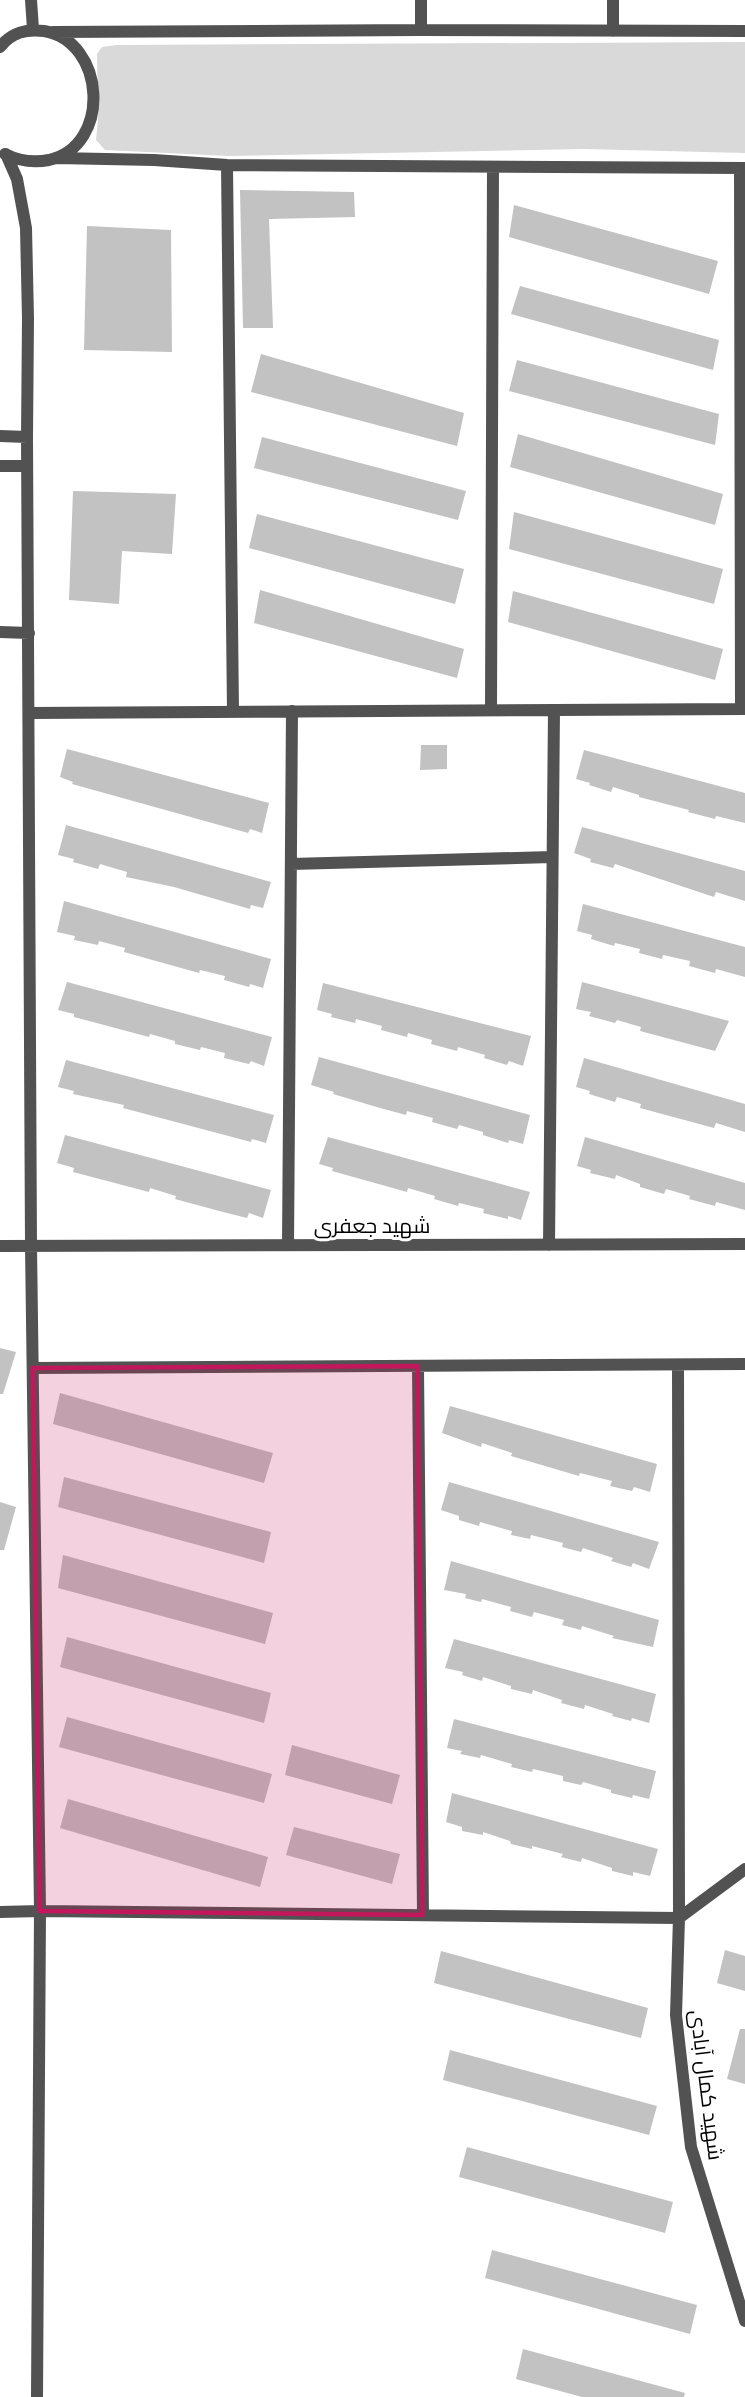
<svg xmlns="http://www.w3.org/2000/svg" width="745" height="2397" viewBox="0 0 745 2397" font-family="'PT Sans Narrow',Cairo,sans-serif">
<style>
.green{fill:#d9d9d9}
.building{fill:#c2c2c2}
.lines{fill:none;stroke-linecap:round;stroke-linejoin:round}
.minor{stroke:#525252;stroke-width:12}
.marked{fill:#c2185b;fill-opacity:0.2;stroke:#c2185b;stroke-width:4.5;stroke-linejoin:round}
.labels{text-anchor:middle;dominant-baseline:central;stroke-width:6;stroke-linejoin:round;paint-order:stroke}
.street-label{font-size:21px;fill:#000;stroke:#fff}
</style>
<rect width="100%" height="100%" fill="#fff"/>
<path class="green" d="M745,42V153L584,149L228,156L105,150L96,140L98,119L97,54L102,47L117,45Z"/>
<path class="building" d="M240,190L354,192L355,217L269,219L273,328H243Z
M514,205L718,261L709,294L509,237Z
M87,226L171,230L172,352L84,350Z
M520,286L719,340L713,370L511,314Z
M261,354L464,413L457,446L251,392Z
M517,360L719,414L715,445L509,391Z
M518,434L723,494L715,525L510,467Z
M262,437L466,491L458,520L254,468Z
M73,491L176,494L172,554L122,551L119,604L69,600Z
M514,512L723,569L714,604L509,549Z
M257,514L464,569L455,604L249,548Z
M260,590L464,649L457,678L254,623Z
M513,591L723,649L715,680L508,622Z
M421,745H447V769L420,770Z
M67,749L269,803L262,833L250,829L248,833L72,784L73,782L60,777Z
M584,750L745,793V823L716,816L715,819L688,812L689,810L639,797V795L613,787L611,792L589,785L590,783L576,779Z
M66,825L271,882L263,908L251,905L250,909L174,887L126,877L127,872L100,864L98,869L73,862L74,859L58,855Z
M582,827L745,871V901L716,892L714,897L615,864L613,868L590,862L591,859L574,853Z
M64,901L271,959L263,988L250,984L249,987L224,980L225,976L200,970L199,973L124,952L125,948L99,941L98,945L74,940L75,936L57,932Z
M583,904L745,947V977L716,969L715,973L689,966L690,961L663,955L662,959L639,953L640,949L615,943L614,946L591,939L592,935L577,931Z
M67,982L272,1037L264,1066L251,1061L249,1064L224,1058L225,1053L201,1047L200,1050L175,1044V1041L150,1034L149,1037L74,1017V1014L58,1010Z
M582,982L729,1021L715,1051L640,1031L641,1027L617,1020L615,1023L589,1016L591,1012L576,1009Z
M323,983L531,1036L523,1066L509,1061L507,1065L484,1058L485,1055L458,1047L457,1051L431,1044L432,1040L408,1033L407,1037L381,1030L382,1026L356,1019L355,1023L331,1017L332,1014L317,1010Z
M319,1057L530,1115L523,1144L509,1140L508,1143L483,1135V1132L459,1125L457,1129L432,1122L433,1118L407,1111L406,1115L380,1108L333,1094L334,1092L311,1085Z
M584,1058L745,1104V1132L716,1123L714,1128L640,1108L641,1104L617,1097L615,1102L589,1094L590,1091L576,1087Z
M66,1060L274,1115L266,1143L252,1139L251,1142L123,1108L124,1105L73,1094L74,1091L58,1087Z
M65,1135L271,1190L263,1218L249,1213L247,1218L223,1212L175,1199L176,1196L150,1188L149,1192L73,1172L74,1168L57,1163Z
M328,1137L530,1192L521,1220L508,1216V1219L483,1213L484,1209L459,1203L458,1206L434,1199L435,1196L408,1188L407,1192L332,1171L333,1168L319,1164Z
M585,1137L745,1183V1210L716,1202L715,1206L689,1199L690,1196L666,1189L664,1194L640,1187V1184L616,1175L615,1179L590,1173L591,1170L577,1166Z
M0,1348L16,1352L3,1394H0Z
M60,1393L273,1453L264,1483L53,1424Z
M450,1406L657,1464L650,1492L634,1487L632,1491L610,1486L612,1481L580,1473L579,1476L511,1456L512,1453L482,1443L481,1447L442,1433Z
M64,1477L271,1532L264,1563L58,1507Z
M449,1482L659,1542L649,1569L633,1563L631,1567L611,1561L613,1558L583,1548L581,1552L562,1547L563,1543L531,1535L530,1539L511,1535L512,1531L480,1522L479,1526L459,1520V1516L441,1510Z
M0,1502L16,1507L4,1550H0Z
M63,1555L273,1613L265,1644L58,1588Z
M451,1561L659,1620L653,1647L612,1638L614,1636L582,1626L581,1630L562,1625L564,1620L534,1612L532,1617L510,1611L511,1607L482,1599L481,1602L465,1598L466,1594L444,1590Z
M67,1637L271,1693L264,1723L60,1667Z
M454,1639L656,1694L649,1723L632,1718L631,1721L612,1716L613,1714L585,1705L584,1709L561,1703L562,1700L533,1690L532,1694L511,1689V1686L483,1677L482,1681L462,1675L463,1672L445,1668Z
M67,1717L272,1774L264,1803L59,1747Z
M454,1719L656,1771L649,1799L633,1795L632,1798L611,1793V1790L583,1782L581,1785L563,1781V1776L533,1769L532,1772L511,1767L512,1764L481,1755L480,1758L460,1754L462,1751L447,1748Z
M292,1745L400,1775L392,1804L285,1775Z
M452,1793L658,1849L650,1876L633,1872V1876L612,1871V1868L582,1858L581,1862L561,1857L563,1854L532,1846V1849L511,1844L510,1841L483,1832V1835L462,1831V1827L446,1822Z
M68,1799L268,1857L260,1887L60,1828Z
M294,1827L400,1854L392,1884L286,1855Z
M725,1950L745,1956V1991L717,1983Z
M441,1951L648,2008L641,2038L434,1983Z
M740,2029H745V2084L727,2079Z
M450,2050L657,2106L649,2135L443,2080Z
M467,2147L673,2202L665,2233L459,2177Z
M492,2250L697,2305L690,2334L485,2278Z
M523,2349L685,2393L684,2397H582L516,2379Z"/>
<g class="lines">
<path class="minor" d="M31,0L33,29
M421,0V30
M613,0V31
M53,32L421,30L745,31
M0,47C12,32 26,29 44,31C106,41 112,146 49,160C33,163 19,161 5,154
M6,154L17,179L26,228L28,318L27,437L31,1246L40,1911L679,1918L678,1365
M57,158L154,160L227,165L745,168
M227,165L233,712
M740,168L741,709
M0,436L27,437
M0,466H27
M0,632L29,633
M491,710L493,168
M29,713L745,709
M291,864L552,857
M288,1245L292,711
M549,1245L554,710
M0,1246L745,1244
M418,1366L423,1915
M33,1368L745,1364
M745,1869L679,1918L676,2015L691,2147L745,2321
M0,1912L40,1911L37,2397"/>
</g>
<path class="marked" d="M418,1366L423,1915L40,1911L33,1368Z"/>
<g class="labels">
<g class="street-label">
<text x="372" y="1225">شهید جعفری</text>
<text transform="translate(707 2085) rotate(83)">شهید کمال آبادی</text>
</g>
</g>
</svg>
